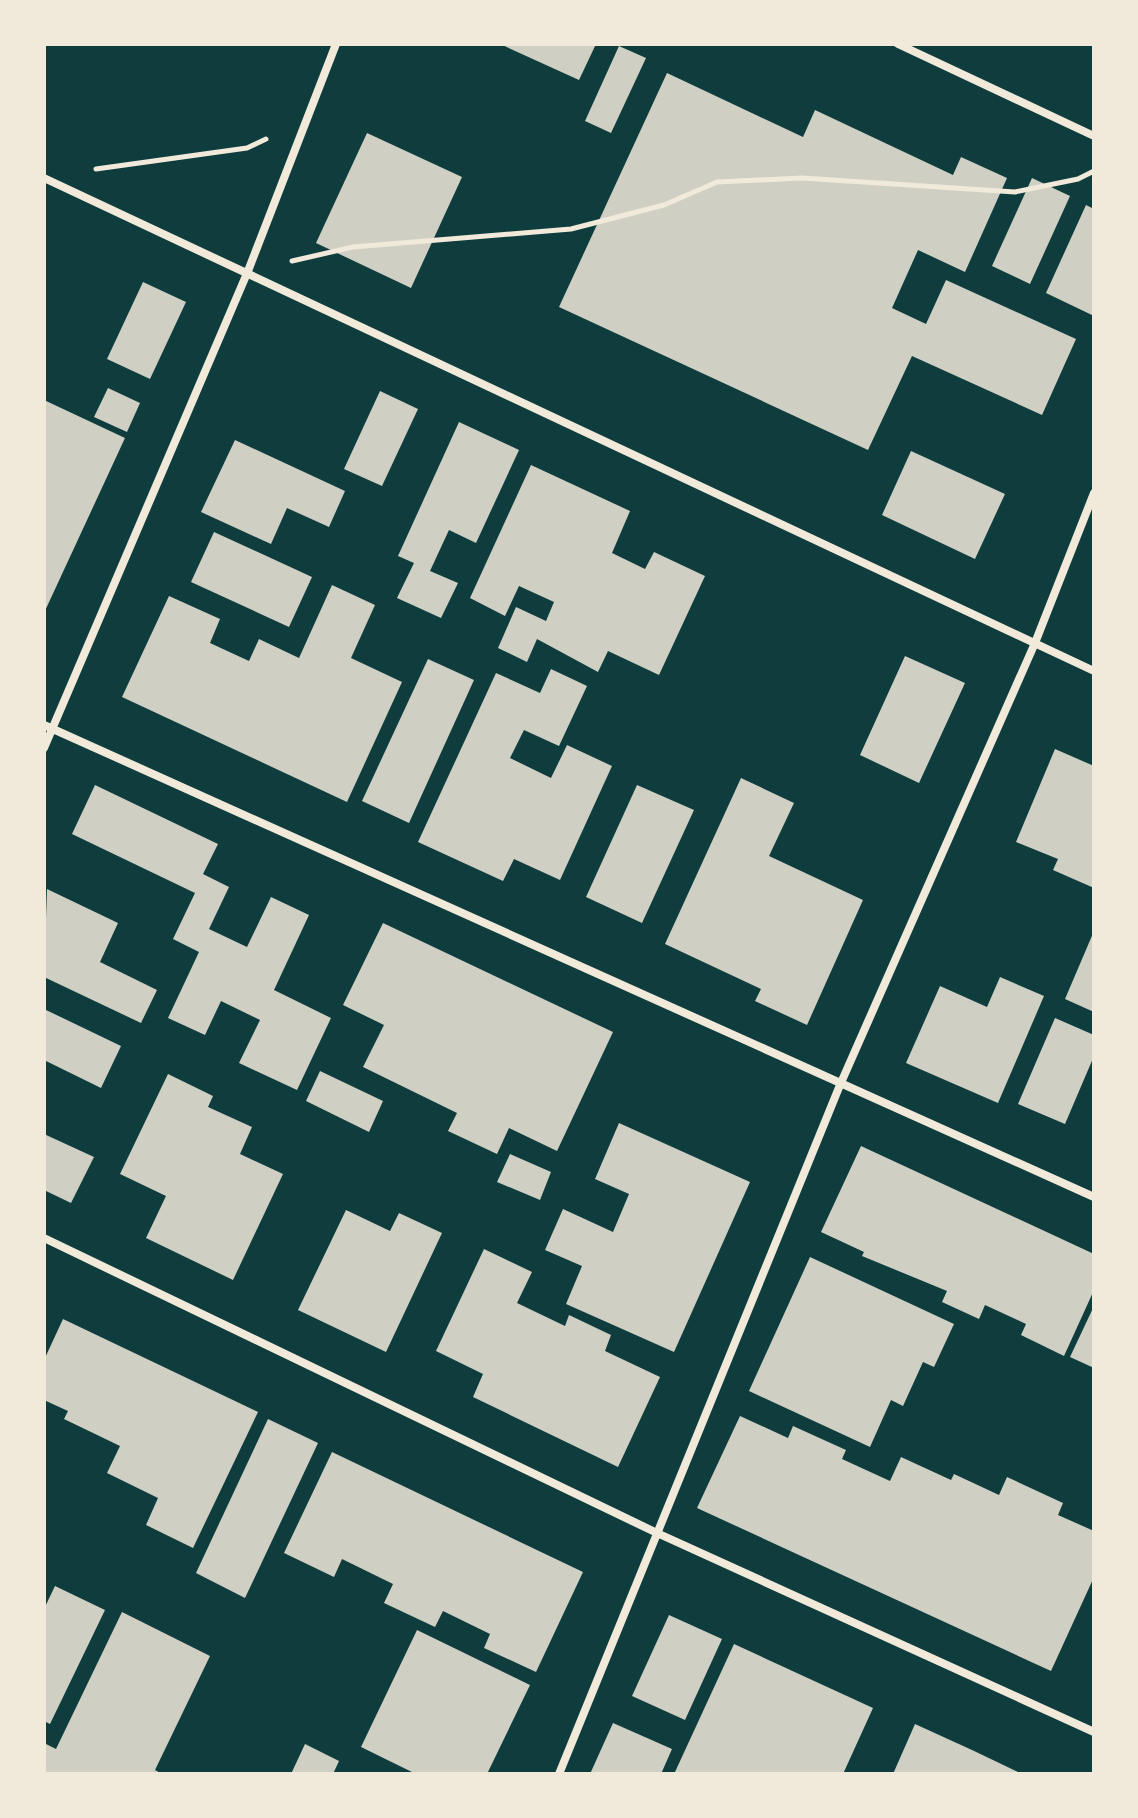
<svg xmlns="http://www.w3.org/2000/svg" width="1138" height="1818" viewBox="0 0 1138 1818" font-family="'Exo 2',sans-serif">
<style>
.building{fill:#cfcfc3}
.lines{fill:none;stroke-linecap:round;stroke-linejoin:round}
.path{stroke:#f1e9da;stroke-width:5}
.minor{stroke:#f1e9da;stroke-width:8}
</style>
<rect width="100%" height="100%" fill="#0f3d3e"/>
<path class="building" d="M500,44H596L579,80Z
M619,46L646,58L611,133L585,121Z
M667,73L803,137L815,110L953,175L961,157L1007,178L965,272L918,250L892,308L926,324L946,280L1076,339L1042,415L912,356L868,450L559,307Z
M367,133L462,177L411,288L316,243Z
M1032,178L1070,196L1030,284L992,266Z
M1086,205L1094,209V316L1046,293Z
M143,282L186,302L150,379L107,359Z
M108,388L140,403L127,432L94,417Z
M380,391L418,409L382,486L344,469Z
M44,400L125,438L44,613Z
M459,422L519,450L476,543L449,530L430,571L458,583L441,618L397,598L414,563L398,556Z
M235,440L345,491L329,527L287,508L271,544L201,512Z
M911,451L1005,494L975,559L882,515Z
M531,465L630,511L612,553L645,569L654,552L705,576L659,675L608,651L598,672L537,639L527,662L498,648L516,607L546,621L554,602L519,586L505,616L470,598Z
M214,532L312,577L289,627L191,582Z
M332,585L375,605L351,658L402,682L347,802L122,697L169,596L220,619L210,643L249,661L259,639L299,658Z
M905,656L965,683L919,783L860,755Z
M428,659L474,680L409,823L362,801Z
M551,669L587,686L559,746L524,730L510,758L551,778L567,745L612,766L560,880L514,859L503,881L418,842L496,673L540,693Z
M1055,749L1094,766V888L1053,870L1058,859L1016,842Z
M741,778L794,803L769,856L863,900L807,1025L755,1001L761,989L665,944Z
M95,785L218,844L203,874L229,887L209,929L247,947L271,897L309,915L274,990L331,1018L297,1090L239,1063L260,1020L221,1001L205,1035L168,1018L199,952L173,939L195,893L72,834Z
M637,785L694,810L642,923L586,897Z
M47,889L118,923L100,962L157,990L141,1023L44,977Z
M383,923L613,1032L557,1151L509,1128L497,1154L448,1131L457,1113L363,1067L384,1025L343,1005Z
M1094,931V1012L1065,999Z
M1000,977L1044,996L998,1103L906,1063L940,986L987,1007Z
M44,1009L121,1046L101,1088L44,1060Z
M1055,1018L1094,1035V1056L1065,1124L1018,1104Z
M320,1071L383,1101L369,1132L306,1101Z
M168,1074L213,1096L208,1107L252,1127L240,1154L283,1174L233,1280L146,1238L166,1196L120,1174Z
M619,1123L750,1182L674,1352L566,1304L582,1266L545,1250L563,1209L613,1232L629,1194L595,1179Z
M44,1134L94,1157L71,1203L44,1190Z
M861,1146L1094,1254V1290L1064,1356L1021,1335L1026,1324L985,1305L979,1319L942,1302L947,1291L862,1256L864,1252L821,1232Z
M510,1154L551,1172L540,1200L497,1182Z
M346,1210L390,1231L399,1213L442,1233L386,1352L298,1310Z
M484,1249L532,1272L517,1303L565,1326L569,1315L611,1335L605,1351L660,1377L618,1467L473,1397L483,1374L436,1351Z
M810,1257L954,1324L934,1367L923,1362L903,1406L891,1400L870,1447L749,1391Z
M1094,1306V1368L1070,1357Z
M63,1319L258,1412L193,1548L146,1525L158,1498L107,1473L120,1446L64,1419L68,1411L44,1400V1360Z
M740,1416L788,1438L793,1426L846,1450L842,1459L890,1481L901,1457L951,1480L954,1474L999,1495L1007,1477L1063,1503L1058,1515L1094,1531V1577L1051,1671L697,1508Z
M268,1419L318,1443L245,1598L196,1573Z
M332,1452L583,1572L536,1672L484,1648L490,1634L443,1611L435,1627L384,1603L393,1584L342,1559L334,1577L284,1553Z
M55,1586L105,1610L50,1724L44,1721V1609Z
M122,1612L210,1656L155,1770L162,1774H44V1743L56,1749Z
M669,1615L722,1639L685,1720L632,1696Z
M417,1630L530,1685L487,1774H416L361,1747Z
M734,1644L873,1708L843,1774L675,1772Z
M613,1723L672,1749L661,1774H590Z
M915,1724L972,1750L1022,1774H893Z
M305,1744L339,1761L333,1774H291Z"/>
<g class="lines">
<path class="path" d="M96,169L247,148L266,139
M292,261L353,247L571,229L664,205L717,182L802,178L1015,192L1078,179L1094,171"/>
<path class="minor" d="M898,44L1094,136
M44,178L1094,671
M44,725L1094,1197
M44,748L248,271L336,44
M44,1238L657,1533L1094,1732
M559,1774L840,1085L1035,643L1094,493"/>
</g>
<rect width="1138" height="1818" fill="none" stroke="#f1e9da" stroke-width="92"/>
</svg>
